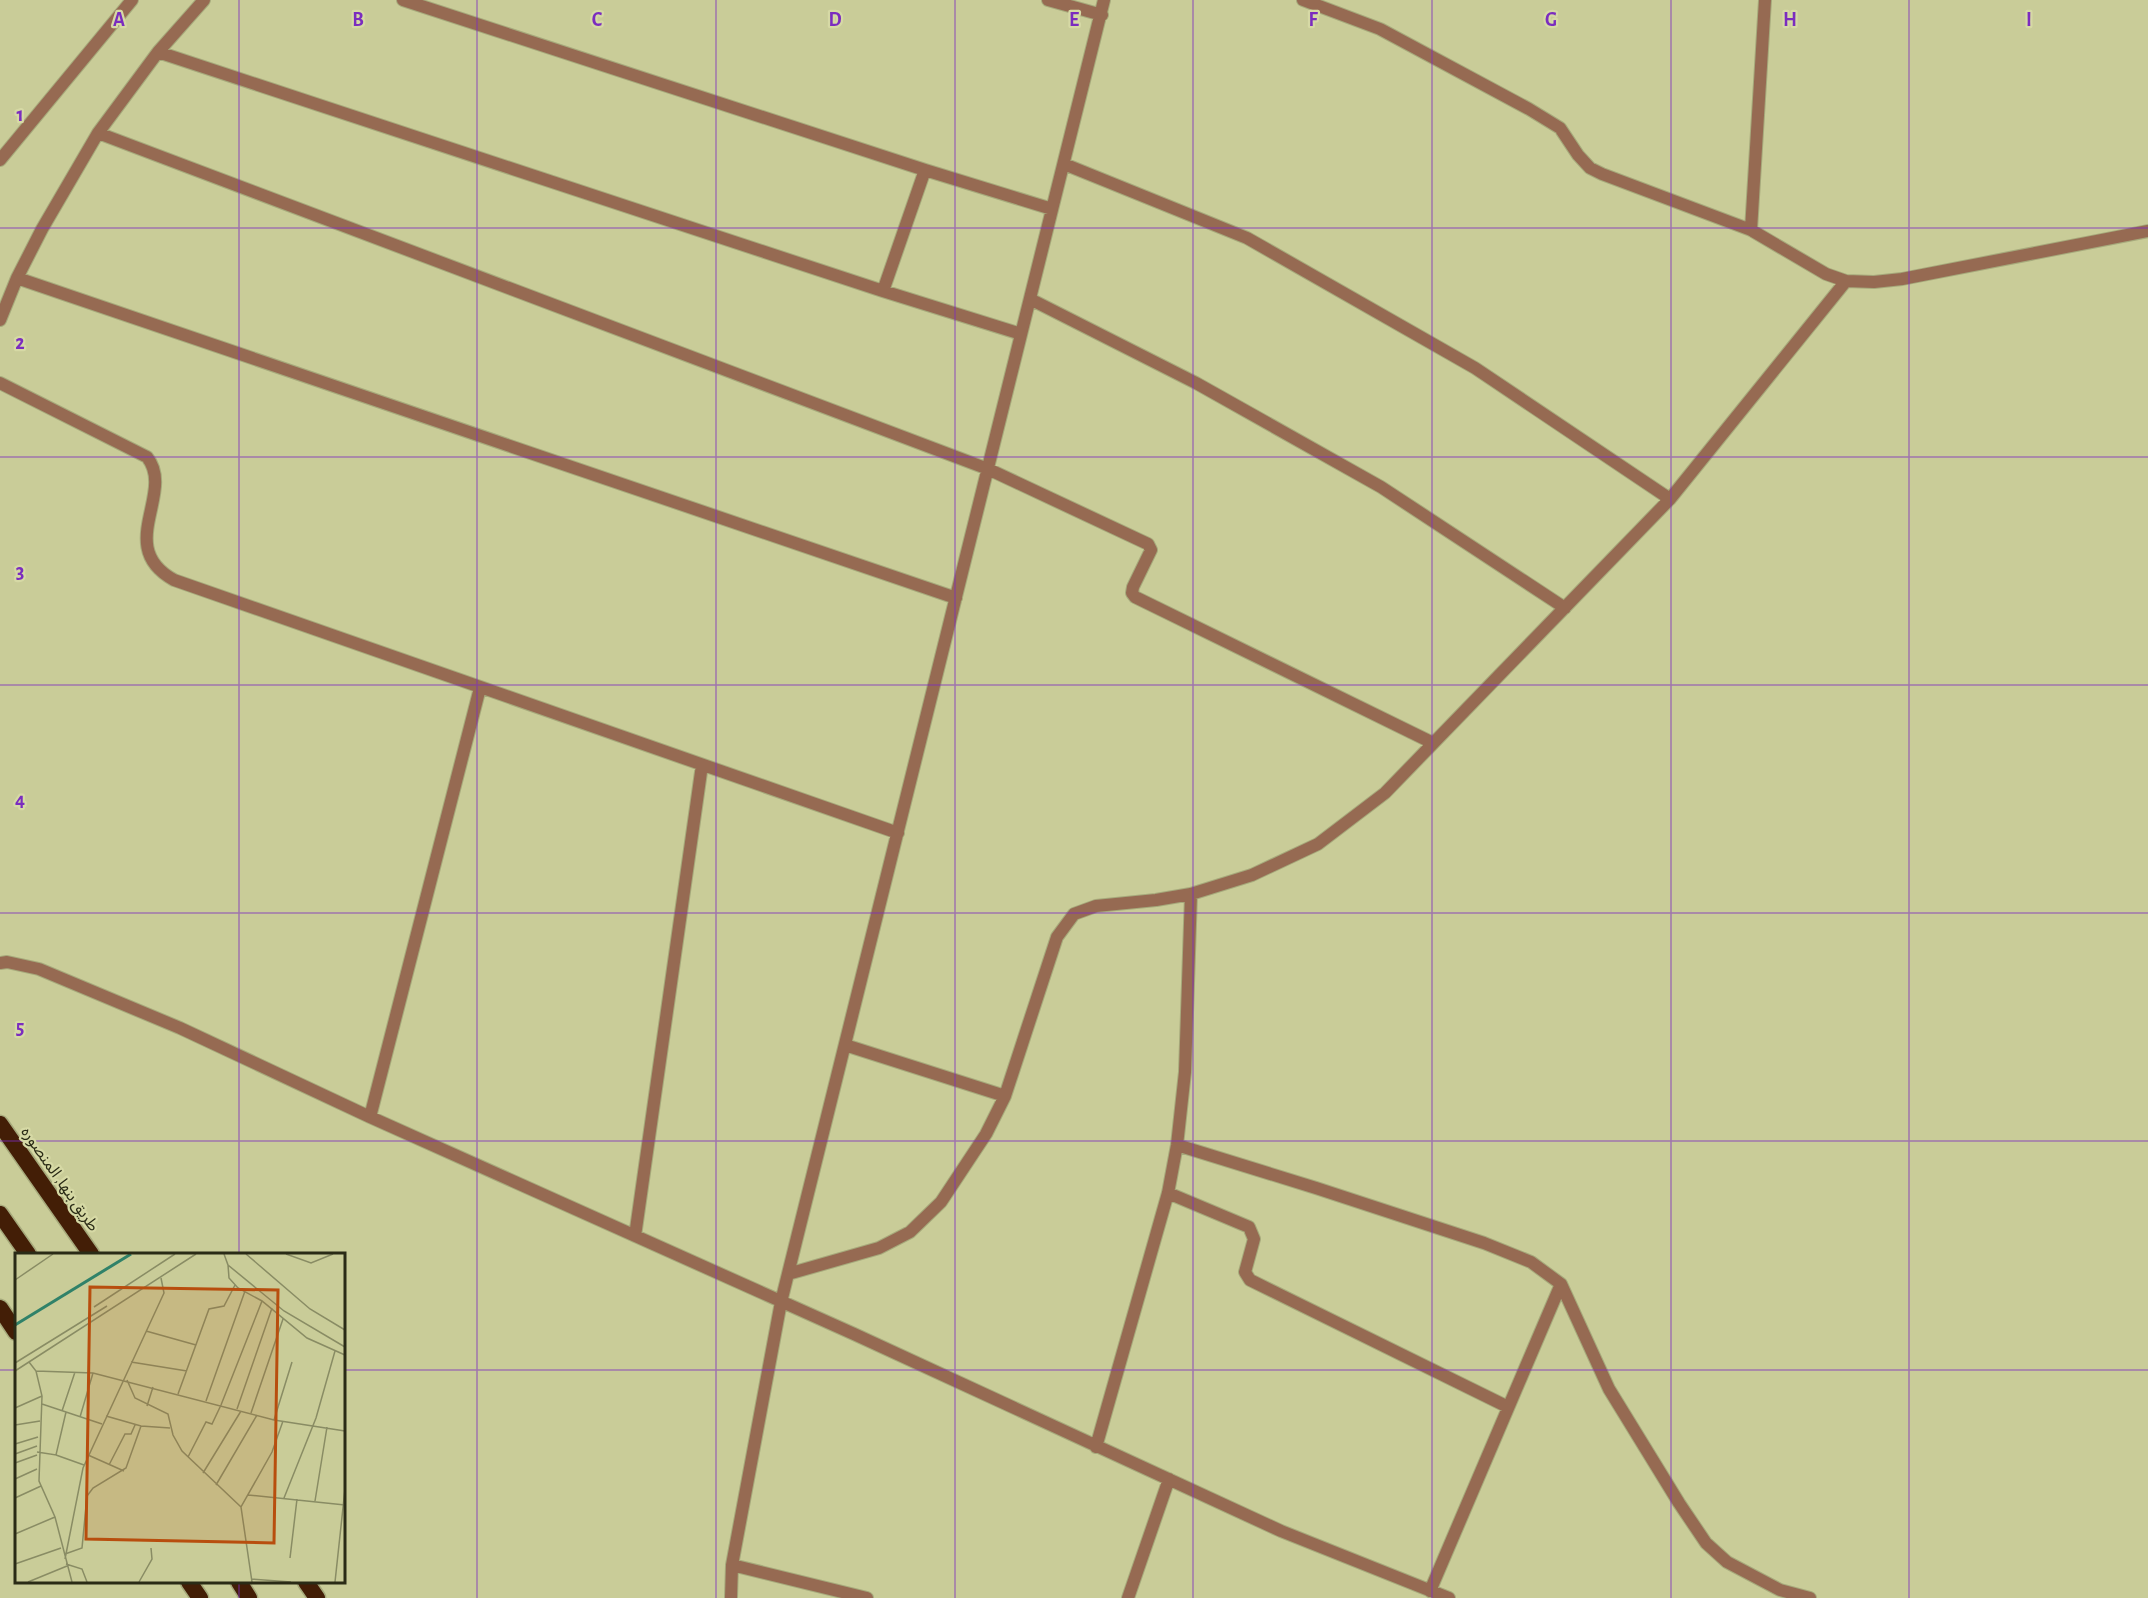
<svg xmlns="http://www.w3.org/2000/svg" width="2148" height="1598" viewBox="0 0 2148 1598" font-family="'Alegreya Sans','Noto Sans Arabic',sans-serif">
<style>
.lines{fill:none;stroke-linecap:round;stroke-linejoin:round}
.minor-casing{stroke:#a6a97b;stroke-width:14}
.trunk-casing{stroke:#a6a97b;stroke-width:19}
.minor{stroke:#966a52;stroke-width:12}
.trunk{stroke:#431e06;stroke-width:16}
.grid{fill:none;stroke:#7b2cbf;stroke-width:1.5;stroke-opacity:0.55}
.labels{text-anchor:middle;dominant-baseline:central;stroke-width:4.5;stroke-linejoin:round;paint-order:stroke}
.street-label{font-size:16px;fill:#2a2b16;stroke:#d6d9a5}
.inset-river{fill:none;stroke:#308269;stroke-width:3}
.inset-road{fill:none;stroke:#898c64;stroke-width:1.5}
.view{fill:#b84e0e;fill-opacity:0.15;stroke:#b84e0e;stroke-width:3}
.inset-edge{fill:none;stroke:#2a2b16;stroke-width:3}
.grid-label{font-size:20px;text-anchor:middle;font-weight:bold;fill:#7b2cbf;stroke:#d6d9a5;stroke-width:4.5;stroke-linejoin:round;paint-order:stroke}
</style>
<rect width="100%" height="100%" fill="#c9cc98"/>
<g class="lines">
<g class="minor-casing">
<path id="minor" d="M403,0L925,170L1052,209
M1048,0L1102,15
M1303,0L1380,29L1529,109L1560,128L1578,155L1590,168L1602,174L1751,230L1826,274L1846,281L1874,282L1902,279L2148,231
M158,52L883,291L1021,334
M98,133L988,469L1148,544L1151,550L1133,587L1132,593L1135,597L1433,743
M0,160L132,0
M1064,164L1247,238L1475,368L1670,499
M1751,230L1765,0
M17,278L956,598
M883,291L925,170
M1030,299L1196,383L1381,487L1565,608
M0,320L17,278L42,229L98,133L158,52L204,0
M0,383L147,457C176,493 114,547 174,580L898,833
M0,963L7,962L39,969L180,1028L370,1117L854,1334L1281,1531L1449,1598
M845,1045L1005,1096
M370,1117L480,688
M1177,1145L1316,1188L1484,1243L1531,1262L1561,1284L1609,1389L1679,1503L1706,1543L1727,1562L1780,1590L1810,1598
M1168,1193L1249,1227L1254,1239L1245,1272L1250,1280L1508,1407
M635,1236L702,765
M788,1274L879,1248L910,1232L941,1202L986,1134L1005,1096L1057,937L1074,914L1096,906L1156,900L1191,894L1252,875L1318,844L1385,793L1670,499L1846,281
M1096,1447L1168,1193L1177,1145L1185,1072L1191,894
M732,1565L867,1598
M1430,1591L1561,1284
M731,1598L732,1565L781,1302L1104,0
M1128,1598L1169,1479"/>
</g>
<g class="trunk-casing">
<path id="trunk" d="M0,1124L91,1254
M0,1214L28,1254
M0,1308L16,1332
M189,1582L200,1598
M239,1582L249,1598
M306,1582L317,1598"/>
</g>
<use href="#minor" class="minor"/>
<use href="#trunk" class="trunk"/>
</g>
<path class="grid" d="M239,0V1254M477,0V1598M716,0V1598M955,0V1598M1193,0V1598M1432,0V1598M1671,0V1598M1909,0V1598M0,228H2148M0,457H2148M0,685H2148M0,913H2148M0,1141H2148M0,1370H16M344,1370H2148M239,1582V1598"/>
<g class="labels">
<g class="street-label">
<text transform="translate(60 1179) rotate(55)">طريق بنها, المنصوره</text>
</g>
</g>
<g transform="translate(15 1253)">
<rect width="330" height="330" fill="#c9cc98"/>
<path class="inset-river" d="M0,72L116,1"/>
<path class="inset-road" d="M209,1L213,12L269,58L330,94M231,1L295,56L330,77M271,1L296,10L318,1M213,12L214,25L223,35L247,48L292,85L330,102M0,27L38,1M79,54L160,1M131,78L181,92M14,109L21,118L27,143L24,228L40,264L57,329M116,109L172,118M0,110L92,53M0,118L181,1M21,118L78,120L259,167L330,178M112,127L120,145L153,161L158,182L167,198L226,254M163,141L194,56L209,53L220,32M191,148L230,38M27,151L87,171M132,153L138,134M0,155L27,143M222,156L257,55M47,158L60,119M236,160L268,66M91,163L126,173L155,175M65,164L78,120M259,167L277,109M0,172L25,168M0,191L23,184M22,199L41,202L51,159M0,201L22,193M41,202L69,212M73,202L109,218M173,204L191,169L197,171L206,152L247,48M0,210L22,202M94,212L110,181H116L120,172M188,220L226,158M0,226L22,216M201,232L242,162M233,242L330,252M0,245L26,233M269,245L301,165L320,98M300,248L312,174M0,281L40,264M50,301L67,295L72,243L78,235L111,215L126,173M275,305L282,246M50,306L68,215L149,40L146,25M0,311L46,295M51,311L67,316L72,329M237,326L276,329M13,329L52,313M124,329L137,306L136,295M237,329L226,254L257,199L268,168M320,329L330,236"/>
<path class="view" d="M75,34L263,37L259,290L71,286Z"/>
<rect width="330" height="330" class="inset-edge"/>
</g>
<g class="grid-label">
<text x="119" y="26">A</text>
<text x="358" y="26">B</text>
<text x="597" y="26">C</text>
<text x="835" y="26">D</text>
<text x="1074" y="26">E</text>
<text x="1313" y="26">F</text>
<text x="1551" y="26">G</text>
<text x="1790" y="26">H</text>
<text x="2029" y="26">I</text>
<text x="20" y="121">1</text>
<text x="20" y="349">2</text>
<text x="20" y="578">3</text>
<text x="20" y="806">4</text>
<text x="20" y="1034">5</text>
</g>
</svg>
